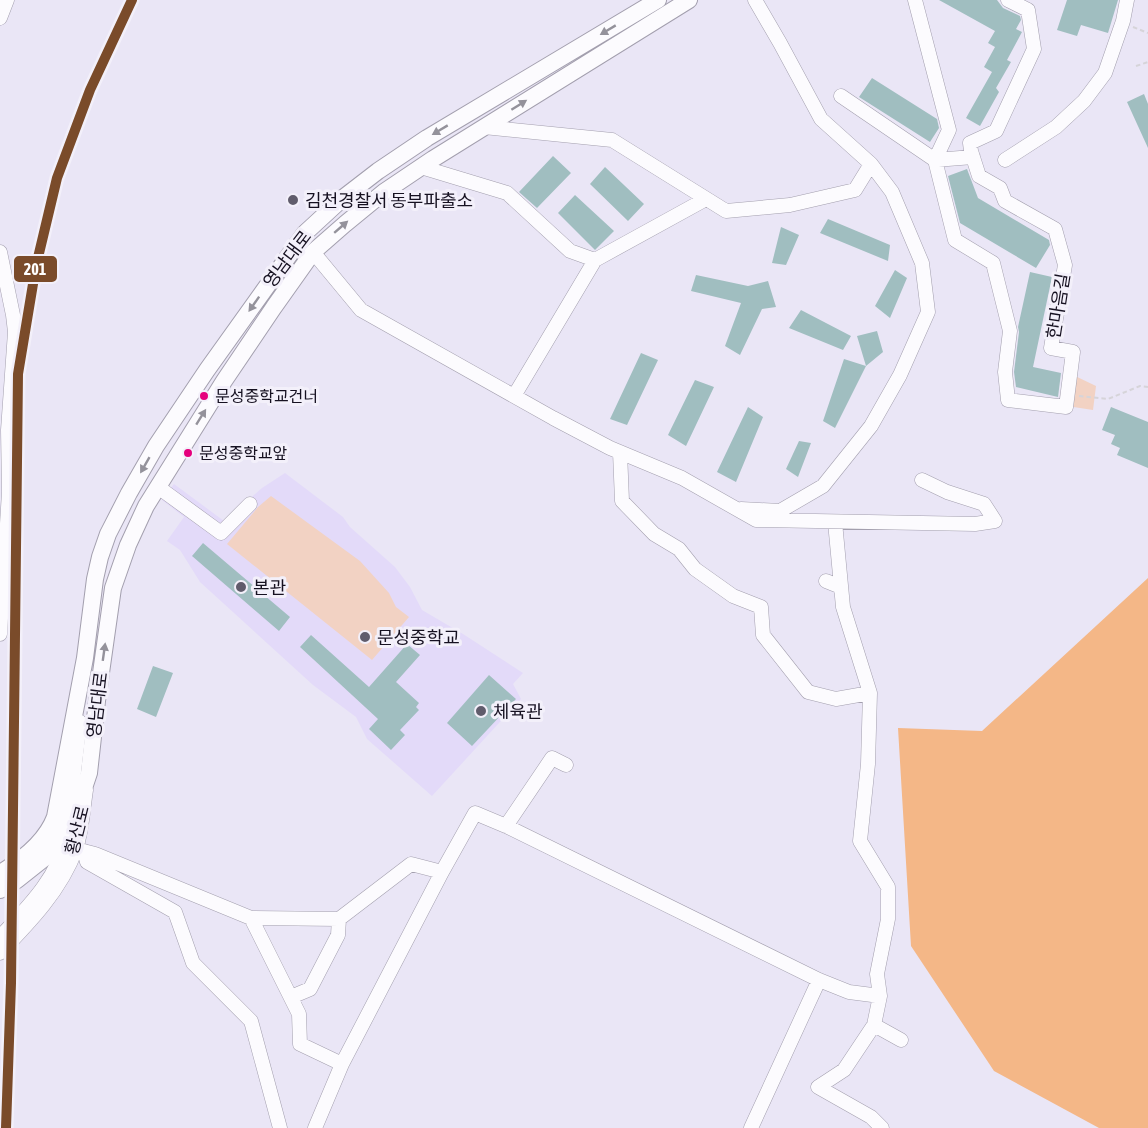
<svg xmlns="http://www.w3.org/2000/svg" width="1148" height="1128" viewBox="0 0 1148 1128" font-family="'Asap Condensed','Noto Sans KR',sans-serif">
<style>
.built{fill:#e3daf9}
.green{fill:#f2d2c3}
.forest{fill:#f4b787}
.building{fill:#a0bec0}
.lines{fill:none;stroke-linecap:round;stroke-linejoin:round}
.minor-casing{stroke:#a39fae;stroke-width:15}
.major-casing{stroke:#a39fae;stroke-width:18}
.path{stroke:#d6d4d9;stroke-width:2;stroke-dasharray:4.5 3;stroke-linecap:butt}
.minor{stroke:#fcfbfe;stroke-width:14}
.major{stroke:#fcfbfe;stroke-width:16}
.rail-1-casing{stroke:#f3f0fa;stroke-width:15}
.rail-1{stroke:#7a4b2a;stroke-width:10}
.oneway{fill:#94929b}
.poi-dot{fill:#605c6c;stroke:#f3f0fa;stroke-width:2}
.bus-dot{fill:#e5007d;stroke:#f3f0fa;stroke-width:2}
.labels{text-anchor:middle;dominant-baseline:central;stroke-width:6;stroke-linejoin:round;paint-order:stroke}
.bus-label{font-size:16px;fill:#161121;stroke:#f3f0fa;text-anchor:start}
.poi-label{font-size:18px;fill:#161121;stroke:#f3f0fa;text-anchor:start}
.street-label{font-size:18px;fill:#161121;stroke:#f3f0fa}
.line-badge{stroke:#f3f0fa;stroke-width:2}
.badge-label{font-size:16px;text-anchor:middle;font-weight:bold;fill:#fff}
</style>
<rect width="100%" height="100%" fill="#eae6f6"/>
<path class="built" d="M285,473L343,517L350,527L395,567L410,587L422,610L463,634L523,673L513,684L521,699L432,796L367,739L356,717L313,685L200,582L180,550L167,541L184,517L162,500L174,484L224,521L262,488Z"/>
<path class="green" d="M1073,375L1096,386L1093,410L1067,406Z
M271,496L360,561L389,593L396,607L409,617L372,660L227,544L258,507Z"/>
<path class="forest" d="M1148,578V1128H1099L994,1071L911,946L898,728L982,731Z"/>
<path class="building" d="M939,0H997L1003,8L1020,16L1021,20L1016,29L1022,32L1007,60L1011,62L996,88L999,92L980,126L966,118L992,72L984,67L995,47L988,43L995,31Z
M1067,0H1118L1108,33L1081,25L1077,36L1057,30Z
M872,78L937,119L939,128L930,142L859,97Z
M1144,94L1148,104V148L1127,102Z
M553,156L571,173L537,208L519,192Z
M605,167L644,204L628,221L590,184Z
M967,169L978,198L1049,240L1050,245L1036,268L960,223L948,176Z
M575,195L614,231L595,250L558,213Z
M828,219L890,245L888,261L820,233Z
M781,227L799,235L786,265L772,263Z
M895,270L907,278L890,318L875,306Z
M1030,272L1052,277L1033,367L1061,373L1058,397L1016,387L1014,372L1019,332L1018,327Z
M696,275L748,286L768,281L776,307L762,309L740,355L725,346L741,303L691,291Z
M801,310L851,336L843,350L789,328Z
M877,331L883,352L866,366L857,336Z
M641,353L658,360L627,425L610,419Z
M844,359L866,366L835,428L823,421Z
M695,380L714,387L686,446L668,435Z
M748,407L763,417L736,482L717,472Z
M1111,407L1148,422V468L1117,455L1120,448L1111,444L1115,435L1102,430Z
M799,441L811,443L798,477L786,469Z
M203,543L290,617L279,631L192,556Z
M311,635L369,687L407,644L420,655L396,682L419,703L416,707L419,710L400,730L405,735L391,750L369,729L378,719L300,647Z
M153,666L173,673L156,717L137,709Z
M489,675L516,699L472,746L447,723Z"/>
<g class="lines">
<g class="minor-casing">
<path id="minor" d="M915,0L949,130L935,160L955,240L993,263L1010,331L1005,372L1008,400L1066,407L1073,352L1051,348L1065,265L1055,229L1005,201L1000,188L979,176L971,151L970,143L996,131L1034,49L1028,10L1008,0
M0,18L7,0
M841,96L935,160L973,157
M484,127L612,140L726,211L790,205L855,190L871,164
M1005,160L1056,127L1084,101L1105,73L1123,21L1127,0
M421,167L507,193L570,251L595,260
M0,252L13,315L15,332L8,430L9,492L0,634
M313,252L361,310L553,418L610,448L682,478L756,520L975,524L995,521L984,504L947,492L922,480
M514,396L595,260L706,199
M620,452L622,501L654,534L679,549L695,569L733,596L761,607L763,635L808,692L836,699L870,693
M158,487L221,533L250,504
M741,509L780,511L823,486L871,426L900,375L928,312L922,263L892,192L871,164L821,119L780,43L755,0
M835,522L843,607L870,693L868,764L860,841L888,887V919L877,974L880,996L874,1025L844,1070L818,1087L871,1117L882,1128
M826,581L841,587
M69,813L80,722
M506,826L552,758L566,765
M64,846L95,854L251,918L339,919L411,864L442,872
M84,851L87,862L175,912L193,963L251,1021L280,1128
M251,918L299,1014L300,1044L342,1064
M0,937C27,908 58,878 66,838
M0,953C30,922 61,890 76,849C82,830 83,809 86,790
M291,997L310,989L338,935L339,919
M874,1025L901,1040
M315,1128L342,1064L442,872L475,813L506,826L819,980L849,992L880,996
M751,1128L819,980"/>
</g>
<g class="major-casing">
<path id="major" d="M0,873C22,860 46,841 55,817L85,658L95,579L100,557L108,534L129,493L156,446L207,370L305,233L343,198L378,171L427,138L658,0
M0,890L17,880L46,857L62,833L84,788L89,773L97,701L113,588L128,545L146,506L224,381L274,307L313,252L345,224L384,192L433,159L689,0"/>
</g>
<path class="path" d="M1133,27L1148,33
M1136,66L1148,62
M1079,396L1108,399L1140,386L1148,387"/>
<use href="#minor" class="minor"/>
<use href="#major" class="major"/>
<g class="rail-1-casing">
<path id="rail-1" d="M6,1128L11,983L18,374L36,266L57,178L90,90L132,0"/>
</g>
<use href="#rail-1" class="rail-1"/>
</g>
<defs><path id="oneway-solid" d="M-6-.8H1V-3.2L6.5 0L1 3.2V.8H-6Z" transform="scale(1.5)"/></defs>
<g class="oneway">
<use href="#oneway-solid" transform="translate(608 30) rotate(149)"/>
<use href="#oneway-solid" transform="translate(519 105) rotate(-32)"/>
<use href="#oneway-solid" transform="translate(440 130) rotate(149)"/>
<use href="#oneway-solid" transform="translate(341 227) rotate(-41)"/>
<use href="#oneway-solid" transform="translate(254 304) rotate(125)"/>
<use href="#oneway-solid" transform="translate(201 417) rotate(-58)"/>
<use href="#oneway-solid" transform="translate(145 465) rotate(120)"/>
<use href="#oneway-solid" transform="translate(104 652) rotate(-82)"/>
</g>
<g class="poi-dot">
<circle cx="293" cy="200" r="6"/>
<circle cx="241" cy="587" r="6"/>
<circle cx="365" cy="637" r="6"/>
<circle cx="481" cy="711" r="6"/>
</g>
<g class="bus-dot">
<circle cx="204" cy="396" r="5"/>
<circle cx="188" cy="453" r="5"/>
</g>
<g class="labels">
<g class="bus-label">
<text x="215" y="396">문성중학교건너</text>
<text x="199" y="453">문성중학교앞</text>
</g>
<g class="poi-label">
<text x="305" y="200">김천경찰서 동부파출소</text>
<text x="253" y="587">본관</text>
<text x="377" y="637">문성중학교</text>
<text x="493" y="711">체육관</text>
</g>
<g class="street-label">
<text transform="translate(287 259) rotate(-53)">영남대로</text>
<text transform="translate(1058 306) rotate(-81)">한마음길</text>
<text transform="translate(97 705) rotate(-83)">영남대로</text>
<text transform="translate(77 830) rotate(-76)">황산로</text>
</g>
</g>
<rect class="line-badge" x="13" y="255" width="45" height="28" rx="6" fill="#7a4b2a"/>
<g class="badge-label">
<text x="35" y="275">201</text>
</g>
</svg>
